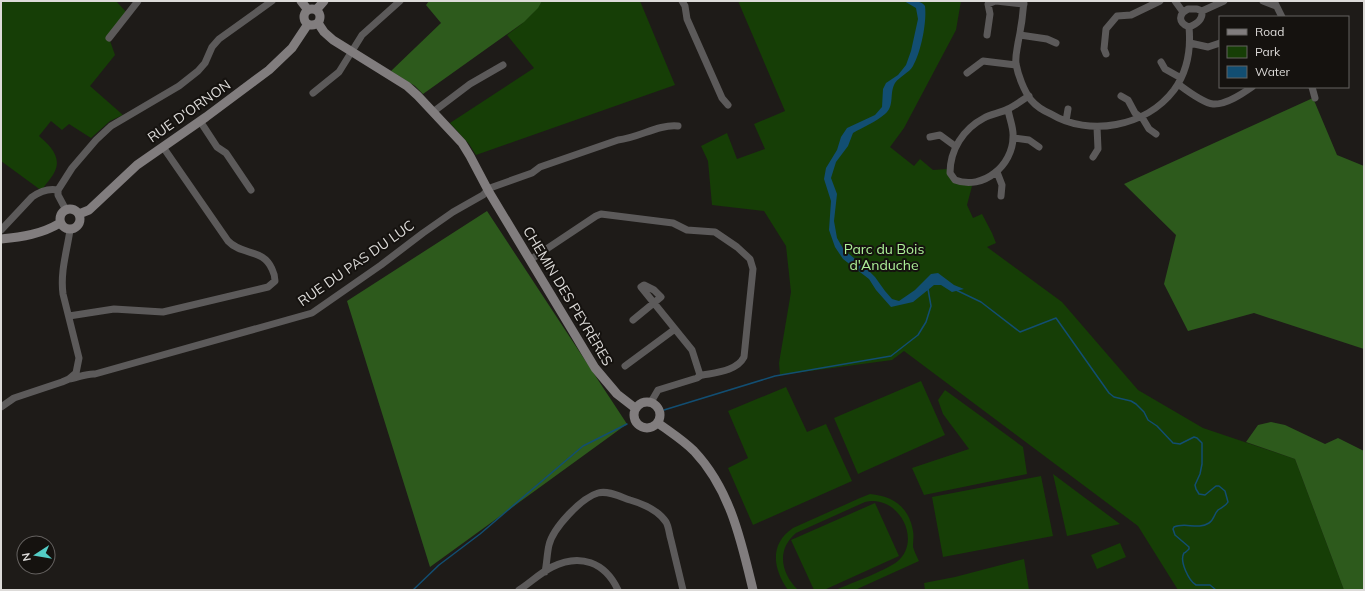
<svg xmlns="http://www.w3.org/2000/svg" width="1365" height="591" viewBox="0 0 1365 591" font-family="Mulish,sans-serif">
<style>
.green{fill:#163e06}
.forest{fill:#2d5a1c}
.water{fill:#124e72}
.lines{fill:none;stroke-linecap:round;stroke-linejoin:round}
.stream{stroke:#124e72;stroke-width:1.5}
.street{stroke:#5c5a5a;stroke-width:7}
.secondary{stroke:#817d7e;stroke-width:9}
.labels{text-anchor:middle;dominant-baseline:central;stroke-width:4;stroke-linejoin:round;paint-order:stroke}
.street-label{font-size:14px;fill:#dddbd9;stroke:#15120f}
.park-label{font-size:14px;fill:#adf098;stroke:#15120f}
</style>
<rect width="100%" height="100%" fill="#1e1b18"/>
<path class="green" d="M1,1H116L128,14L109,38L115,55L90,86L123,115L110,121L91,138L69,124L62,130L51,121L39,136C49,145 63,157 54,173C51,179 45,184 42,191L1,161Z
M542,1H640L675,85L476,155L469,144L450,123L534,68L507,35C521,25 533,15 542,1Z
M738,1H961L956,30L904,128L890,147L914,166L920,159L933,170L948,169L952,177L971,182L972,186L967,205L973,218L982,214L992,233L996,243L987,247L1062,302L1138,390L1203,428L1295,459L1344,590H1178L1138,526L904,351L892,360L780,375L779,363L791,292L786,246L764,211L712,205L708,161L701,146L727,133L737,159L765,149L754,124L785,111Z
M921,381L945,435L858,474L834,418Z
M786,387L807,432L826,424L852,481L753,525L728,468L748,458L728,411Z
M945,390L1023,447L1027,474L924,495L912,468L969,449L943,414L938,400Z
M1053,474L1120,524L1067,536Z
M1041,476L1053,536L943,557L932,497Z
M870,494C893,496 909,507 913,531C914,536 913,541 913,547C914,551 917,557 919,561L855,590H836C851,583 891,569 900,559C921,537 897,494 865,502L796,533C776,550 781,573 798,590H788C773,569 769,544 793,528L860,498Z
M875,503L899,556L824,590H814L791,540Z
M1120,543L1126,557L1097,569L1091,555Z
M1024,559L1029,590H925L924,583L955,577Z"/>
<path class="forest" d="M429,1H542L538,8L524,22L423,94L415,86L391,71L441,23L426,5Z
M1313,98L1337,155L1364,166V349L1254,313L1188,331L1164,284L1176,235L1124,184Z
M487,211L627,424L430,567L347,301Z
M1271,422L1285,425L1325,444L1338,438L1364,451V590H1344L1295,459L1246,442L1258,425Z"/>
<path class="water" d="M904,1C911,1 921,0 925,6C927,22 921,52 913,66C909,73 900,76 895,83C889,93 895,106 885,114C876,122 863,127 853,133L848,146L836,162L831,178L837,194L834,221L837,238L844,250L865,267L875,277L885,291L892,299L899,301L915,290L931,274L938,273L954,285L964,289L952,292L941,285H934L913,302L891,307L876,290L869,279L843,259L835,247L829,230L831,201L824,179L826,168L837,150L841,137L847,128L875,115L882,107L883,89L886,83L898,75L906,65L911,51L918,19L916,8Z"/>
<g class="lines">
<path class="stream" d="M956,290L981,302L1020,332L1056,318L1109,393L1114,397L1131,401L1136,404L1144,412L1148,420L1157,426L1173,443L1180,444L1194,437L1197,438L1202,443V464L1200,474L1195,485L1196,489L1199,494L1205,495L1216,486H1219L1225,491L1228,502C1226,506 1222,507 1218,510C1214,514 1214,520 1209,523C1198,530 1185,522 1174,527L1173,529L1175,535L1189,547V549C1188,550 1185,553 1184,553C1179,561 1189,581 1196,585H1210L1216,590
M664,410L775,376L891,356L918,335L926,322L931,306L928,289L926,290
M413,590L439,565L480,534L583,446L627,424"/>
<path class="street" d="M682,1L685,6L687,19L722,98L728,105
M996,1L1024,4
M1024,1C1023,15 1021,29 1018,43C1017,50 1015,57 1016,64C1018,75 1024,91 1031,100C1036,106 1044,111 1051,114C1089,137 1146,127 1174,90C1187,72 1191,49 1189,27
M1175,1L1183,12
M1263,1L1276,6
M1274,1L1282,17
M1188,9H1197L1202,11C1203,20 1197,24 1189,27C1178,23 1178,14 1188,9Z
M1202,11L1224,1
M987,35L990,14L988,4L995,1
M1020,35L1047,39L1056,43
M109,38L138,1
M1190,43L1208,47L1220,43
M1106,54L1104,49L1106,29L1117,16L1131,15L1160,1
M1161,62L1165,69L1181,78
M967,73L983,61L1016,65
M1178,84C1186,90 1203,103 1213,104C1226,105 1242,94 1252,87
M1312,87L1315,98
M313,93L339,72L362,35L400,1
M1121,96L1128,100L1135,113L1143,119L1149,129L1156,134
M1008,109C1009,118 1014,128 1013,137C1013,165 983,191 955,180L950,173C950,150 963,129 984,118C991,114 1000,113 1008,109C1015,106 1022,100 1029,96
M433,112L470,84L503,65
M200,121L217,147L226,153L251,190
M1066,121L1068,109
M930,137L940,135L955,146
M1014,138L1029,140L1039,147
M1093,157L1098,149L1097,127
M997,172L1002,185L1001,196
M66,210L58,195V190L72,168L96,140L111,126L179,86L198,71L205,63L212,47L219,39L272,1
M1,230L32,197C39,192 49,188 58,190
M530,260L596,216L601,214L673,223L687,230L715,232L737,247L750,259L753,269L744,357C738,369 721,372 709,374C704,375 701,374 697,378L658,390L651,402
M69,316L114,309L163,312L268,287L275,281C275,276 274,273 272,269C263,248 242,256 228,241L163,147
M633,320L661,297L654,290L644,285L641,287L692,350L700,375
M625,366L675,329
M69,379C77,378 87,373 95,374L312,313L381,265L423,233L453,212L483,195L490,188L532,173L540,167L618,140C639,138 658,124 678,126
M1,407L14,398L62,382L69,379L76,373L79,358L63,294C60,272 67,251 70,230
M545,572C547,563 547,553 549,545C553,528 581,498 598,493C608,490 621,497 630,500C644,504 658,510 666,522C669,527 669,534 671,540C675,556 679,573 683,590
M519,590C530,583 540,573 552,567C580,553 605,562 618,590"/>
<path class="secondary" d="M301,1L308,10
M304 17a8 8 0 1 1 16 0a8 8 0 1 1-16 0Z
M317,9L324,1
M318,23L324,32L333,40L407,86L418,96L462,143L470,156L489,192L595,368L617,394L635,408
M60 219a10 10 0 1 1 20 0a10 10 0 1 1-20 0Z
M79,214L89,210L137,165L206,117L269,70L292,48L308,24
M1,239C22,237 42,234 60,223
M634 415a13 13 0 1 1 26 0a13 13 0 1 1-26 0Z
M658,423C670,432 683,440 694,451C730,489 741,540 753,590"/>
</g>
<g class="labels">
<g class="street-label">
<text transform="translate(189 111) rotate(-35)">RUE D'ORNON</text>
<text transform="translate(356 263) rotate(-35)">RUE DU PAS DU LUC</text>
<text transform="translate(568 296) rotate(59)">CHEMIN DES PEYRÈRES</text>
</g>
<g class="park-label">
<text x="884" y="249">Parc du Bois<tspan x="884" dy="16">d'Anduche</tspan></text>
</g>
</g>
<rect width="1365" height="591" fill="none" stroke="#dddbd9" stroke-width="4"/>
<rect x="1219" y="16" width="130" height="72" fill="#15120f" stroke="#656260"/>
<rect x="1227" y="29" width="20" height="6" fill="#817d7e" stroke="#656260"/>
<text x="1255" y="36" font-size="12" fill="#dddbd9">Road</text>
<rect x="1227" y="46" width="20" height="12" fill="#163e06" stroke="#656260"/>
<text x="1255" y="56" font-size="12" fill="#dddbd9">Park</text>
<rect x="1227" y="66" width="20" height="12" fill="#124e72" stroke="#656260"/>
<text x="1255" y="76" font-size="12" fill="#dddbd9">Water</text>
<g transform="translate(36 555) rotate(258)"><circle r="19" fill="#15120f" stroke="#656260"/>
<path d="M0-3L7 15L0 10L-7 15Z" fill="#54cdc6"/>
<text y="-6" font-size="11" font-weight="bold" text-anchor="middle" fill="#dddbd9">N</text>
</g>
</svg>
